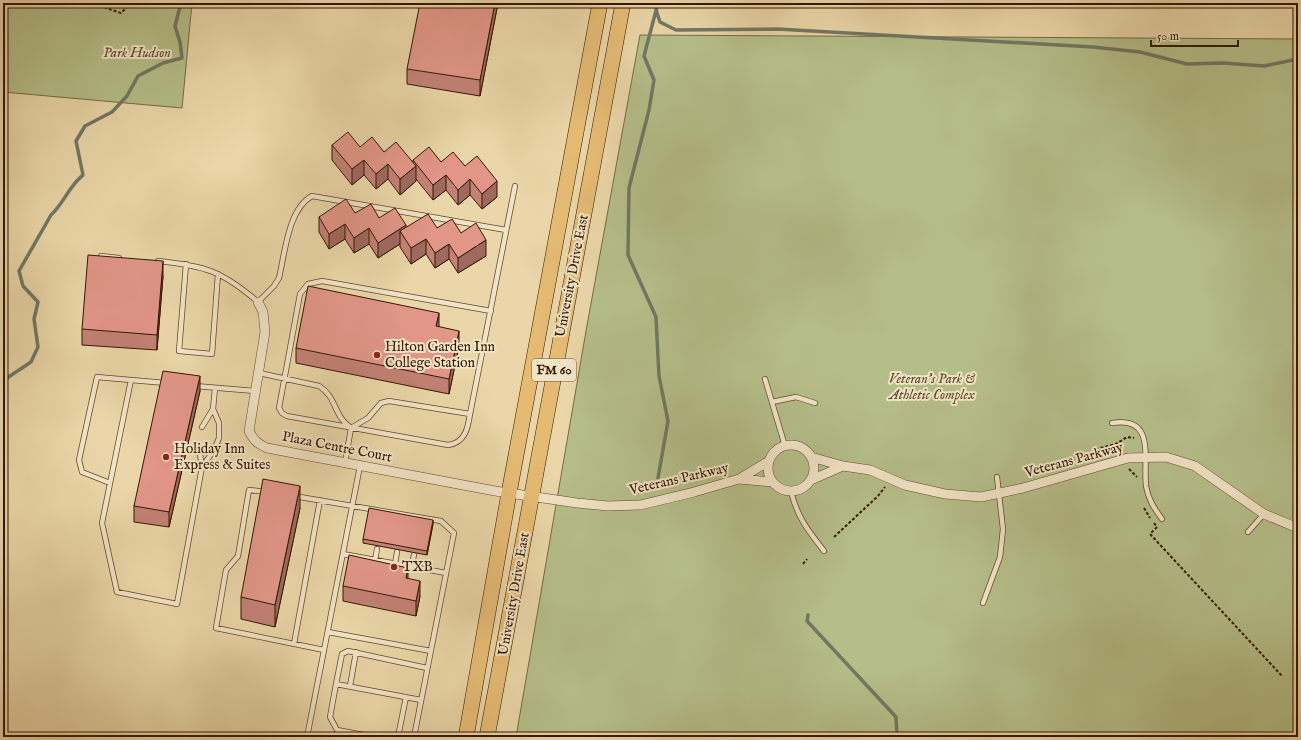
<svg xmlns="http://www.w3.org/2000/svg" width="1301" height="740" viewBox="0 0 1301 740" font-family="'IM FELL English',serif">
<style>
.green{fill:#b5be89;stroke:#766a45}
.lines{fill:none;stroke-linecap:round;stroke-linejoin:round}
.stream{stroke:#717865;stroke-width:3.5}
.service-casing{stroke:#63472b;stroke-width:6}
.minor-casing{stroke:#63472b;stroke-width:10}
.primary-casing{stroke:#361701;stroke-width:16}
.path{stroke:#361701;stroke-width:2;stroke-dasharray:3 2;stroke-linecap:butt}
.service{stroke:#f1e4c6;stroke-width:4.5}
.minor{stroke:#f1e4c6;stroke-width:9}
.primary{stroke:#e5bb74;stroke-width:15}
.wall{fill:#c28175;stroke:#361701}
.shaded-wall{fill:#9e695f;stroke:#361701}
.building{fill:#e19688;stroke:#361701}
.poi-dot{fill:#8f2418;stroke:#f1e4c6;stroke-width:1.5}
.labels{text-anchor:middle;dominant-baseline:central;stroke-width:4;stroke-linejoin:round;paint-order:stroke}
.shield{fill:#f1e4c6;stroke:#6e543c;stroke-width:1}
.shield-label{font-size:13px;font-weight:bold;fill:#361701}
.park-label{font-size:14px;font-style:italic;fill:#5c492a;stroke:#f1e4c6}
.street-label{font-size:14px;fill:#361701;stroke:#f1e4c6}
.poi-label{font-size:14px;fill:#361701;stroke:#f1e4c6;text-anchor:start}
</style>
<rect width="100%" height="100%" fill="#ead6a8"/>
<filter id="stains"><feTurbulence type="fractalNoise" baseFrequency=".005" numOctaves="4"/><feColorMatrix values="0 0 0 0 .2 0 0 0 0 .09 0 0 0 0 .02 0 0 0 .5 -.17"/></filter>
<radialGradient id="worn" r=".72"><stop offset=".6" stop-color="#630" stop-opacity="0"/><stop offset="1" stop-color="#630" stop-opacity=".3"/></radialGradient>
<path class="green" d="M3,3H192L182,108L3,92Z
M640,35L1298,39V737H516L586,331Z"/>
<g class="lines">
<path class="stream" d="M658,3L644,56L654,80L649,110L629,188L628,255L656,317L659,376L668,421L658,478
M656,10L660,22L676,30L777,29L1093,47L1140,52L1187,64L1223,63L1264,66L1298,59
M3,388L7,378L31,362L38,347L34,319L38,302L23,286L19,271L51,215C64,203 69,186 83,175L76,141L85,126L112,112L127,96L138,76L163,63L182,58L180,42L175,26L181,3
M808,615L807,621L896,717L897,737"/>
<g class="service-casing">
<path id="service" d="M101,256L119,258
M158,261C206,266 222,271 258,302L274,286L279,278C285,253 288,209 312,196L506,230
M186,264L179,351L212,354L218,274
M259,373L319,386C337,397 333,415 350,427
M765,379L785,446
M166,383L131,380L102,523L117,592L177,604L202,467L214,450L219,438V423L213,409L215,388
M195,386L255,391
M772,402L796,397L815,403
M470,414C468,428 465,443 448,445L287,416L282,413L279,408L300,294L308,284L322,281L491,311
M1112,423C1156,416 1143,458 1146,486C1148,499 1154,508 1162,519
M202,427L213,409
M199,448L202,467
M345,463L351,428L368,418L381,403L389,401L470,414L515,186
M110,483L82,472L79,460L97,377L131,380
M267,492L249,490L238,556L226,570L216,628L324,650
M791,492C798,518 807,529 824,551
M294,496L441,521L454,533L414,737
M1248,532L1264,514
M343,554L446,573
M375,560L377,549
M395,564L397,552
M411,567L414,555
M983,603L1000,557L1003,529L997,477
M328,632L431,651
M294,644L320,500
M336,684L342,654L348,651L427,668
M350,686L356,652
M307,737L360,466
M374,737L337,730L330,717L336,684L421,700
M398,737L406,697"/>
</g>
<g class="minor-casing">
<path id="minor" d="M258,302L263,312L265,332L249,431C254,441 258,444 267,448L495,491L577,503L608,506L640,505L694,492L739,479L769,461
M768 468a23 23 0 1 1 46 0a23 23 0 1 1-46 0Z
M811,457L843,466L870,470L905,485L945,494L981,497L1023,488L1128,458L1166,457L1195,466L1264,514L1298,528
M739,479L772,482
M811,480L843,466"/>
</g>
<g class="primary-casing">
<path id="primary" d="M466,737L509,493L600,3
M487,737L623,3"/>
</g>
<path class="path" d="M101,3L106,8L121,13L131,3
M1099,455L1097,449L1116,444L1127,437L1134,438
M1129,469L1137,477
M1144,508L1150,518
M1154,523L1157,527L1150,534L1282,676
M834,537L878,496L885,487
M803,564L807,559"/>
<use href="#service" class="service"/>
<use href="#minor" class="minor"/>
<use href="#primary" class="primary"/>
</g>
<path class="wall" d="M498,3L480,96L407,84V69Z
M332,145L360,147L384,152L413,162V160L441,162L465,166L497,197L482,209L470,195L458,205L446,190L433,200L416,179V181L400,195L388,179L376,189L364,175L352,185L332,160Z
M355,213L379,218L406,228H437L461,233L486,256L458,273L449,259L435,268L426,254L411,264L400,247V244L378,258L369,244L354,253L345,239L329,249L319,232V217Z
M163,276L157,350L82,345V329Z
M439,327L459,346L449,394L296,363V348Z
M200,391L169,527L134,522V506Z
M300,508L275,627L241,619V597Z
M433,524L427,555L363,543V539Z
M408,578L420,596L416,616L343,601V586Z"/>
<path class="shaded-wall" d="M495,3H498L480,96V80Z
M364,160V175L352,185V169Z
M388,164V179L376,189V174Z
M416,166V181L400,195V179Z
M446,175V190L433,200V185Z
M470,179V195L458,205V190Z
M497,181V197L482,209V194Z
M345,224V239L329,249V234Z
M406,225V240L400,231V244L378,258V243Z
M369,228V244L354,253V238Z
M426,239V254L411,264V248Z
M486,240V256L458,273V258Z
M449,244V259L435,268V253Z
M163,261V276L157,350V335Z
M439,313V328L436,326Z
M459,331V346L449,394V379Z
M200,376V391L169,527V512Z
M300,486V508L275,627V605Z
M433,520V524L427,555V551Z
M408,568V583L406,578Z
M420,581V596L416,616V601Z"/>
<path class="building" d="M420,3H495L480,80L407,69Z
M348,132L360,147L372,137L384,152L396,142L416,166L400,179L388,164L376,174L364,160L352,169L332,145Z
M429,147L441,162L453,152L465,166L477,156L497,181L482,194L470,179L458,190L446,175L433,185L413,160Z
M346,199L355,213L371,204L379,218L395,208L406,225L378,243L369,228L354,238L345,224L329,234L319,217Z
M428,214L437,228L452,219L461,233L476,223L486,240L458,258L449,244L435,253L426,239L411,248L400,231Z
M88,255L163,261L157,335L82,329Z
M308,286L439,313L436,326L459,331L449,379L296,348Z
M163,371L200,376L169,512L134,506Z
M263,479L300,486L275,605L241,597Z
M369,508L433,520L427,551L363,539Z
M349,555L408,568L406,578L420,581L416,601L343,586Z"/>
<g class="poi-dot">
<circle cx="377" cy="355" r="4"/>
<circle cx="166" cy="457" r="4"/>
<circle cx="394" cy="567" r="4"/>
</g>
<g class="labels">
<rect class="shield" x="532" y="359" width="44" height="22" rx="3"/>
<g class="shield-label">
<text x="554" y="370">FM 60</text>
</g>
<g class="park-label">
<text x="137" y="53">Park Hudson</text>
<text x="932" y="379">Veteran's Park &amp;<tspan x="932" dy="16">Athletic Complex</tspan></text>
</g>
<g class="street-label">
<text transform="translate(572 276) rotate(-79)">University Drive East</text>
<text transform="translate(337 447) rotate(11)">Plaza Centre Court</text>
<text transform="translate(1074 460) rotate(-15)">Veterans Parkway</text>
<text transform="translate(679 479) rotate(-13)">Veterans Parkway</text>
<text transform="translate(514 594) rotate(-80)">University Drive East</text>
</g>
<g class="poi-label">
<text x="385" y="347">Hilton Garden Inn<tspan x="385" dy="16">College Station</tspan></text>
<text x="174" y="449">Holiday Inn<tspan x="174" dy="16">Express &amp; Suites</tspan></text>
<text x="402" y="567">TXB</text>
</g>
</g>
<rect width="1301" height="740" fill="none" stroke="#ead6a8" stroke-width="16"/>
<rect x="4" y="4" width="1293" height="732" fill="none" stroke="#361701" stroke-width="2"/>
<rect x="8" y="8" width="1285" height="724" fill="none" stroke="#361701"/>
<path d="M1151 40v6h87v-6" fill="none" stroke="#361701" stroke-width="2"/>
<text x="1157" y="40" font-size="12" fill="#361701" stroke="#f1e4c6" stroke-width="3" paint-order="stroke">50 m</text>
<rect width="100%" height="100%" filter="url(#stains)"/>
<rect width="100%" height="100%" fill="url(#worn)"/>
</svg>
